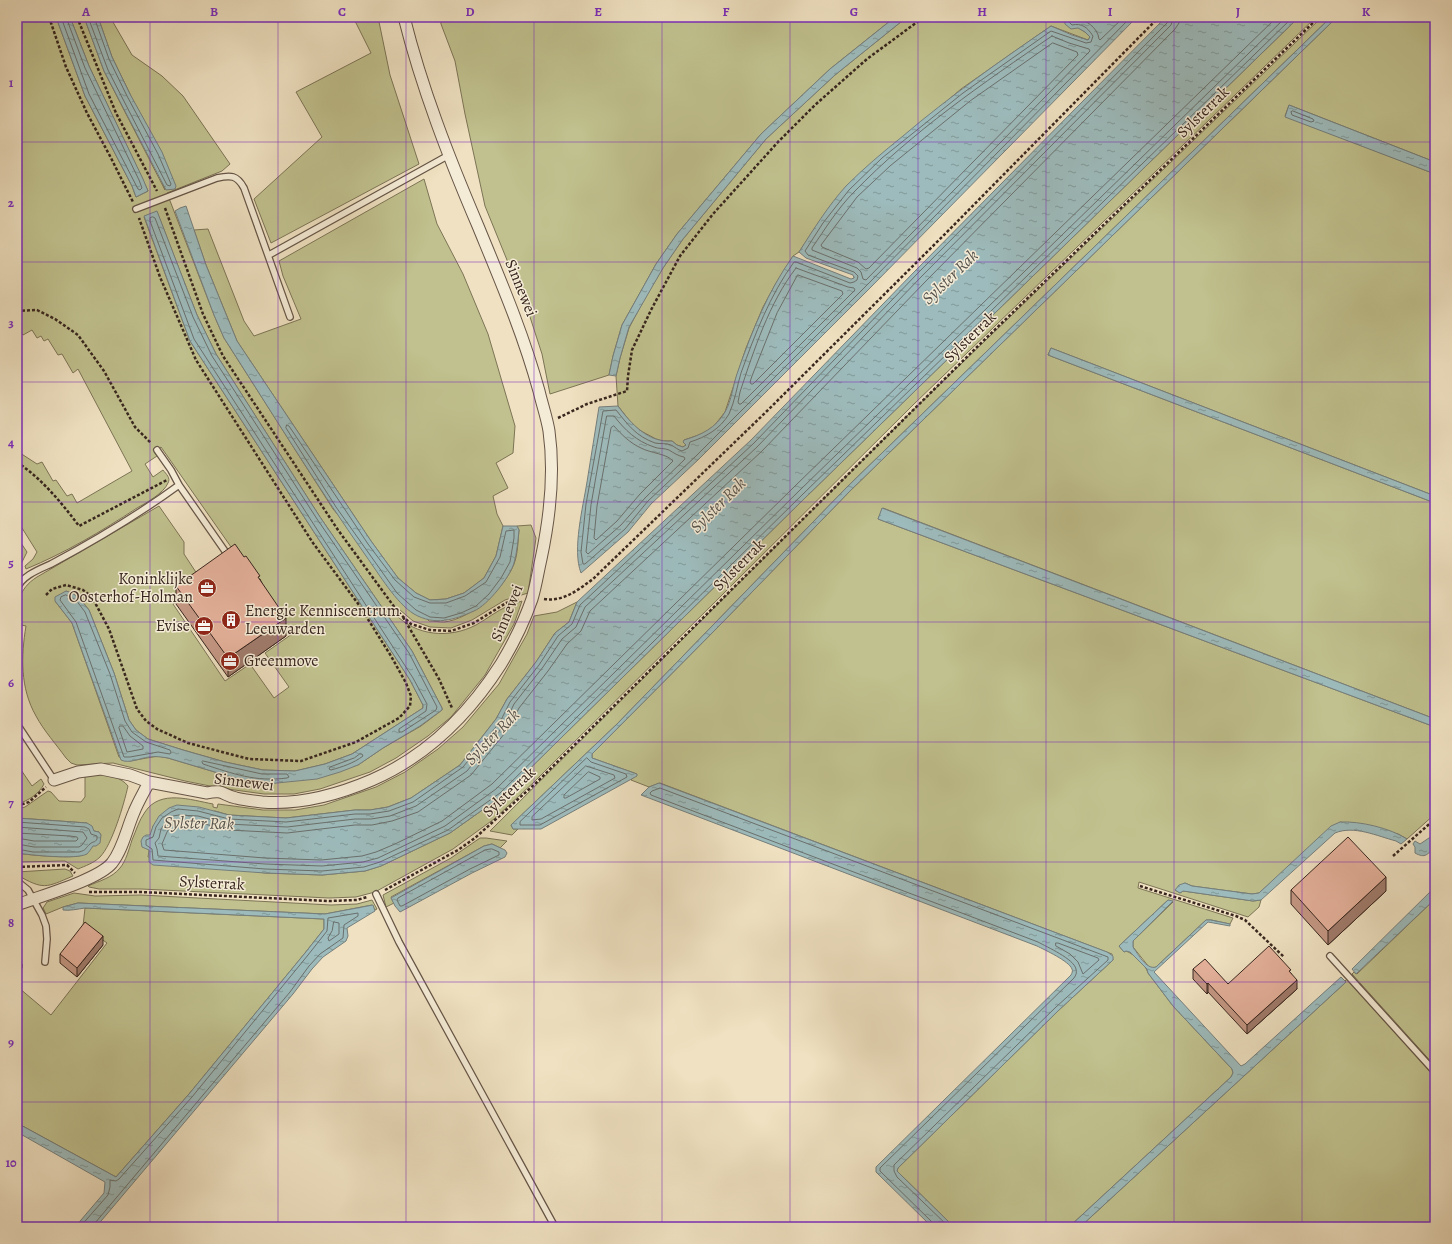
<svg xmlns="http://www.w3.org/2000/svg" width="1452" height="1244" viewBox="0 0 1452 1244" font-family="Alegreya,serif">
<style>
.grass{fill:#c0c18e;stroke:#7c7456;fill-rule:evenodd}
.water{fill:url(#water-ripples);stroke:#757f7d}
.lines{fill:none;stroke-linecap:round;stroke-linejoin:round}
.shore{stroke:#6a706d;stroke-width:1}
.lane-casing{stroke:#665547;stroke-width:8}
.street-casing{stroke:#665547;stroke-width:13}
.path{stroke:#38261e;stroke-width:2.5;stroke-dasharray:3 2;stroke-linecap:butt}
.lane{stroke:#f5ecd7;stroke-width:5.5}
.street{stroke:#f5ecd7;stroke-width:11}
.wall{fill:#c49784;stroke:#38261e}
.shaded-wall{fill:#a07b6c;stroke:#38261e}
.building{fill:#e4b09a;stroke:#38261e}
.grid{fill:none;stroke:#7b2cbf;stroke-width:1;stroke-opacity:0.55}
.labels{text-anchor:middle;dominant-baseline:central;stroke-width:3;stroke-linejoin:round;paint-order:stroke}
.street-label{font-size:16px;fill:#38261e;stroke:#f5ecd7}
.poi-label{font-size:16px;fill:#38261e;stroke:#f5ecd7;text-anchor:end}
.water-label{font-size:17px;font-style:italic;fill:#56534d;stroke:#f5ecd7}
.neatline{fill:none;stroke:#7b2cbf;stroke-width:1.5}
.grid-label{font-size:13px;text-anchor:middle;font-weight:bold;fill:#7b2cbf}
</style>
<defs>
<pattern id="water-ripples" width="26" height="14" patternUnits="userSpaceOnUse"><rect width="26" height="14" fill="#9dbbbc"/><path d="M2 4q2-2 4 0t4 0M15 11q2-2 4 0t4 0" fill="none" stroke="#819898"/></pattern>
</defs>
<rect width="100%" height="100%" fill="#efe1c1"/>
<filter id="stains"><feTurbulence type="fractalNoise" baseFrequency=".005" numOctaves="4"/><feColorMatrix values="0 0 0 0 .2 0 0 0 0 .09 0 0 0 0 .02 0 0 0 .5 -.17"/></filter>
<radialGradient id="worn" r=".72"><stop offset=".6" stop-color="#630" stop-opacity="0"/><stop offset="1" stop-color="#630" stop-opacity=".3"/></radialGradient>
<path class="grass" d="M17,17H56L85,96L132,186L136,197L148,191L89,66L70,17H84L104,71L165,190L130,94L112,57L98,17H110L132,55L162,76L183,96L230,164L222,171L167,193L214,315L224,338L333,509L429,621C434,621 440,622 444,622C471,619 504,589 514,564C518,554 518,540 519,530L517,526L531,525L536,538L528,593L505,600L472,620L451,628L430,627L413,621L400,610L395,614C416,636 449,639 476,625C487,619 496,611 508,606C512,604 517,603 522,601L514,624L485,675L451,717L428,736L396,758L370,772L320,789L294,794H264L220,788L185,781L113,763L77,765L71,763L66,758C56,744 44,731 36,716C20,688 21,656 26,626L17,624C17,604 18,589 37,577L159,506L184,542V554L203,583L173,604L225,681L250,664L274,698L289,687L265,653L292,634L161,447L154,452L157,456L145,464L153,477L163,470C166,474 171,478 168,483C164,493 146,503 137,508C102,531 65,553 26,569L25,566L33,559L37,552L17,520V451L37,464L42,462L53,481L56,480L67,496L72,494L77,503L132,471L78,369L73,373L62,354L58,355L48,339L44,341L41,336L37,338L32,330L23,335L20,331L17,332ZM157,212L197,315L216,354L320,517L412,651L442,708V710L421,726L383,748L358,765L245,781L168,758L158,756L130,761L119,757L72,623L55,601L66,591L79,597L89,610L114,673L129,720L136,730L148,739L183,750L225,762L263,770L295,771L325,764L352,754L423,708V705L410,680L190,341L144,217Z
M353,17H378L390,75L419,164L271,243L254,199L322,137L296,92L371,53Z
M440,17H895L830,69L761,134L677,234L656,264L622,325L613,356L609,375L550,394L542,354L529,314L485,206L465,114L455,61L441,24Z
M907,17H1065L1064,18L1085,32L1090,37L1088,40L1051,26L961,89L846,187L820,221L799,252L793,256L775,285L763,307L746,348L725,412L714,426L705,433L684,440L686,445L683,447L677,445L672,441H663L656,439L641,431L633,425L618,406L616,376L620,358L629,328L645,298L663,268L683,239L766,139L835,75Z
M1299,17H1316L914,404L534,782L494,819L453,849L375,892L356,897L329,898L141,889H99L89,887L88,886C99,881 112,878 120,868C126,861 129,849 132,840C136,831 139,820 145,812C160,789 191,800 213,804V807L217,808L218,804L263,810H295L324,805L376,787L405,772L438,749L463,727L499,684L527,634L534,616L557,612L577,602L569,622L555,633L536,662L507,699L496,719L460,765L411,798L388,807L370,810H355L286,818L229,815L215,811L153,826L148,857L265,873L322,875L365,871L381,866L450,833L502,796L806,497Z
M1322,17H1331L847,487L617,724L511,825L513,829H518L512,835L490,831L910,413Z
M1337,17H1435V162L1289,105L1285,116L1435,174V496L1051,348L1048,355L1435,503V719L883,508L878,519L1435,727V814L1407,839L1398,834L1340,822L1259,893L1252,894L1192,886L1185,883L1175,890L1180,893L1183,891L1253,901L1261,900L1259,907L1248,917L1139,882L1138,888L1233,918L1230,924L1211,920H1206L1156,967L1153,968L1149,967L1133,947V941L1173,902L1168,900L1119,946L1124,952L1126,951C1134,954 1146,965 1148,973L1173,1006L1232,1069L1233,1073L1231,1077L1069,1227H954L900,1174L897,1171L898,1168L1059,1010L1113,960L1112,954L660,783L649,787L631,780L637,774L592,758V754L720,625L850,491Z
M424,179L437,224L463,274L488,334L515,426L513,453L496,463L508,488L493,496L497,514L503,526L496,556L484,578L464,593L446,599L430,600L416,593L398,578L371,541L237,341L206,265L194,230L208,229L244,321L254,336L301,319L283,276L279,261Z
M17,537L27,552L17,572Z
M17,764L32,786L41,779L44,784C39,794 28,801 17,804Z
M99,774C110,776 121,777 128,786C124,804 112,845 100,857C94,863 85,866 78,869L65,861L17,862V853C28,855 74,859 82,855C90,850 96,842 101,835L99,832L94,831L87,823L17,818V809L25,807L48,791L51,792L59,801L81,802L85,797V776Z
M480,838H486L507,841L500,848L492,844L484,846L391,897L394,903L386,907L383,895L451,858Z
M65,869L70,871L73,876C45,888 44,890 17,875V872Z
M74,893L95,896L141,895L331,905L357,904L372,900L377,909L375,910L372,905L325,914L78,903L63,907L46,914L43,908L47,902Z
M1435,899V1066L1352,974L1354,972L1357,974Z
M85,908L324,919V929L305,953L189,1094L116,1177L17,1123V990L19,988L51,1015L107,943L83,926Z
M1347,979L1435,1077V1227H1080L1346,982L1345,981Z"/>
<path class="water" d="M56,17H70L89,66L143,179L148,191L136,197L132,186L85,96Z
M84,17H98L112,57L130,94L162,152L176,186L175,189L166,190L104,71Z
M895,17H907L835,75L766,139L683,239L663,268L629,327L620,358L616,376L609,375L613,356L622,325L656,264L677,234L761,134L830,69Z
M1065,17H1137L871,287L699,459L651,504L628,532L581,573C572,550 583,507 587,482C591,457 595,432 599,407L618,406C631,424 649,443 672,441L677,445L683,447L686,445L683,442L684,440C701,435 716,428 725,412C732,400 733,384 738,371C752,331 768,291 793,256L851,279L854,278L853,275L806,258L799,252C813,230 828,206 846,186C864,168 883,152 903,136C950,96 1000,61 1051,26L1072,35L1088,40L1090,37L1085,32L1078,28L1071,29L1065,24L1064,18Z
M1166,17H1299L806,497L502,796L450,833L381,866L365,871L322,875L265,873L153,865L149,862V850L142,847L141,841L143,837L146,835H150L153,826L159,816L169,808L177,805L199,807L229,815L286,818L355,810H370L388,807L411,798L460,765L496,719L507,699L536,662L555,633L569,622L577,602L751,440L915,271Z
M1331,17H1337L850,491L720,625L592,754V758L637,774V776L541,829H513L511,825L617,724L847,487Z
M1289,105L1435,162V174L1285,117Z
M186,206L206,265L237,341L371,541L398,578L416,593L430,600L446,599L464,593L484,578L496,556L503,526H517L519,530C518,540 517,553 514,563C510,577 488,605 474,611C454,620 435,626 414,614C396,603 379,574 366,556C316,485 271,411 224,338L214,315L175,211L180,208Z
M157,211L197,315L216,354L320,517L412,651L442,708V710L420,726L383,748L358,765L340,772L317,779L267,784L245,781L168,758C161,757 156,756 149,757C140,758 129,764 121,760L72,623L55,601V597L66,591L72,593L78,597L89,610L114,673L129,720L136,730L148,739L183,750L225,762L263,770L295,771L325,764L352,754L423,708V705L410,680L190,341L144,216Z
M1051,348L1435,496V503L1048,355Z
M882,508L1435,719V727L878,519Z
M659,783L1107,952L1113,956V960L1059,1010L898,1168L897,1171L900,1174L954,1227H932L876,1172V1167L1071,975C1072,973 1073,971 1072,969C1069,961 1045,950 1037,946L641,795L649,787Z
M17,818L87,823L92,826L94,831L99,832L101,835L100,843L96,846H93C91,849 89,852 87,854C76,860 30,855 17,853Z
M1340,822C1360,821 1390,828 1407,839L1401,844L1396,841C1377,836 1354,825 1335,833L1261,900L1253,901L1183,891L1180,893L1175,890L1179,885L1185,883L1192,886L1252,894L1259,893L1331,826Z
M1435,834V847C1427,854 1426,859 1415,853V847L1413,844L1415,841L1420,844Z
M492,844L505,850L507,853L505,857L472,873L400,912L395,906L391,898L484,846Z
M1435,887V899L1356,974L1352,969Z
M1168,900L1173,901L1133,941V947C1138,954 1146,970 1156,967L1206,920H1211L1230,924V926L1208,922L1154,972L1241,1066L1245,1064L1341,977L1346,982L1080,1227H1069L1231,1077L1233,1073L1232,1069L1173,1006L1148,973L1147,969L1130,952L1126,951L1124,952L1119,946Z
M78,903L325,914L373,905L375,911L347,928L348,936L346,941L323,957L312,969L293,994L96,1227H75L104,1193L105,1182L17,1132V1123L116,1177L189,1094L305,953L324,929V919L85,908C78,909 69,911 63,910V907Z"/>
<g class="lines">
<path class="shore" d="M61,17L89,94L138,189L140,190L142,188L139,180L85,68L66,17
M88,17L108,70L167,185L170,186L171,184L158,154L127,96L109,59L94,17
M1068,17L1069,22L1072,25C1082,23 1087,27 1093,36L1091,42L1086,43L1051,31L963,93L882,158L849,190L823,223L805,251L808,255L854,272L858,276L857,280L854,282L850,283L796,262H794C770,295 755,334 741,373C737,386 735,401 729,414C720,429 706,437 690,442L688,448L682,451C678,450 675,447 671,445C667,443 660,444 655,443C636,436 629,426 616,410L603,411L586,504L581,552L583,564H585L625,529L648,501L696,456L868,284L1131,17
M1073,17L1074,19C1085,18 1098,28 1099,39L1100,40L1124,17
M1169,17L1168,22L917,274L754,443L580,605L572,624L558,636L539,665L510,702L500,722L463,767L413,802L389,811L370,814H355L286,822L229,819L198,811L178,809L171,812L162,818L156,827L153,837L146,840V845L152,849L153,860L265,869L322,871L364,867L380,862L448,830L500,793L803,494L1293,17
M1174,17L1171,25L921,277L757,447L585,607L576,627L562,639L543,667L514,704L504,725L467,771L416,806L390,816L371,819H355L287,827L228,824L198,816L179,815L173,816L166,822L161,829L159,838L155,843L157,849L158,856L265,864L322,866L363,862L378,858L397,849L445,826L496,789L800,490L1286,17
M1180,17L1179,23L1175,29L925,282L762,451L590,611L581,631L567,644L548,671L519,708L509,728L471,775L418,812L392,821L372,825H355L287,833L228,830L197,822L179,821L171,826L167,832L162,844L164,850L265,858L321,860L362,856L376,852L395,844L442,821L492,784L795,486L1277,17
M1052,36L1069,43L1089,49L1090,51L866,280L863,279L861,272L857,268L812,250V248C825,229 838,208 854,192C912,132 983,83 1052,36Z
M1053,43L1077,52L1078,55L869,268L866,269L858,262L822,247L821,245L857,197L890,166L970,101Z
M1293,111L1313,119L1314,121L1311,122L1292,115L1291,112Z
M153,217L155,218L193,317L212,356L317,519L409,653L437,707L436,710L402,732H399V729L426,711L427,704L413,678L194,339L150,221V218Z
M796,268L848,287L854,288L855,290L741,404H739L738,402L740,392C754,350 769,303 796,268Z
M798,275L842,291L843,294L753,384H751L750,382L752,376L777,313Z
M607,416H614C625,430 636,441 654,447C658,449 665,448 669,450C674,453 678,456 684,457L685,459L645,498L621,525L588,554L586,552L591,505Z
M287,425L289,426L368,544L395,580L414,597L430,603H446L465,596L486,582L500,557L506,531L514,530V538L510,562L501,578L489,594L476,606L461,613L444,618L430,617L416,610L397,593L336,507L286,428Z
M614,426C622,435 630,443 641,448C650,453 668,454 673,461L640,494L617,521L596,540L594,538L597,506L611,428Z
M66,595L76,600L85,612L110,674L125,721L132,732L146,742L170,750L171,752L170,754L158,752L130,757H124L76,622L60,600L61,597Z
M120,726H123L130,736L143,746V749L127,752L119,728Z
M360,754H362L363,756C354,763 342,767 331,770L329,769L330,767L354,758Z
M587,758L591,762L626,774L627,777L540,825H520V822Z
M203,761L262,774H287L289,777L287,778C255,782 234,774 203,764L202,762Z
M586,766L614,775L615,778L541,819L532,820V817Z
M589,772L600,777V779L566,798H564V795L587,773Z
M17,822L85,827L89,829L91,834L97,836V839C95,843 93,841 90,844C85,848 87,850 79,852H33L17,849
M17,827L83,832L87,838L82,845L79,847H34L17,844
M17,833L70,836L77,837L78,839L76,841H34L17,838
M492,849L499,852V855L470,869L402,906H400L397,900L398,898L485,850Z
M334,922L339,923V934L329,941L328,938L332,931Z
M1056,943H1058L1098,958L1099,960L1083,974L1078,962L1070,954L1056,946Z
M80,1227L108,1195L110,1187V1180L116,1181L119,1179L192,1097L308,955L327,931L328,918L358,913V916L344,925L343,938L320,954L309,966L290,992L95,1223L94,1227
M935,1227L933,1223L880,1171V1168L1074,978C1076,975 1077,973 1076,969C1074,959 1047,947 1038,942L651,795L650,793L652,791L660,788L1108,957V960L1056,1007L894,1165V1171L897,1177L949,1227"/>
<g class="lane-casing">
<path id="lane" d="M136,209L217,178C231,175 237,175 244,188L290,317
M269,255L449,155
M157,450L171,470L179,485
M17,589C21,576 40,569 51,564C96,540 138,515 179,485L227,554
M17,724L54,780
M17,881L28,890L42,915L46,926L47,939L45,962
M376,894L399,942L555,1227
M1330,956L1435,1072"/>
</g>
<g class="street-casing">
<path id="street" d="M54,780L78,772L101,769L130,775L149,782L207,793C224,789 222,795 236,798C244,800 253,801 262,802C299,805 337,795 372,780C427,756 469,714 501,664C513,644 524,622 532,599C536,586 538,572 541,559C550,517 555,474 549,431C547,418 542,404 539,391C523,333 501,282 478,226C449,158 422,89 404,17
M17,905C40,896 98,880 112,863C123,849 127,828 134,812C138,802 144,792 149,782"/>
</g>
<path class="path" d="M49,17L66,67L87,113L111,158L133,202
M77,17L116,113L157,191
M165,208L203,314L223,356L338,530L398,612L411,624L430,630L451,631L474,623L506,603L519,600
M17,311L37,310L55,319L78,335L104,371L135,427L151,443
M558,418L587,404L627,391L628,376L632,350L651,310L680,256L713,214L778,142L815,105L867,59L924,17
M17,462C42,479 61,502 79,526L167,480
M46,595L52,589L66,585L83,590L92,597L109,629L137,709L146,721L157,729L188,743L249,759L301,761L356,742L399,718L410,706L411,696L406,683L391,656L359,605L313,543L196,360L160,277L139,218
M544,599C563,602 578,590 593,579L767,411L946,233L1159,17
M403,617L439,679L452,708
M17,806L29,802L46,787
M1393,856L1435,819
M17,867L67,865L75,873
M1140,886L1236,916L1245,920L1284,957
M385,890L458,850L475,838L536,783L979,345L1319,17
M89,892H141L329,901L357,900L367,897"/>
<use href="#lane" class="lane"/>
<use href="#street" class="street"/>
</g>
<path class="wall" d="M260,579L286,636L228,677L176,604V586Z
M1291,890L1386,891L1328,945L1291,904Z
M103,945L77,977L60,963V954Z
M1193,969L1228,984L1291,973L1297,989L1247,1034L1208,992L1207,994L1193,979Z"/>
<path class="shaded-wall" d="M286,618V636L228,677V658Z
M1386,877V891L1328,945V931Z
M103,936V945L77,977V968Z
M22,964V968L17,975V970Z
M1297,980V989L1247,1034V1025Z
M1208,983V992L1207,994V984Z"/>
<path class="building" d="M235,544L244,557L246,556L260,576L258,577L286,618L228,658L176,586Z
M1348,837L1386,877L1328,931L1291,890Z
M85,922L103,936L77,968L60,954Z
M1269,946L1291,970L1289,971L1297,980L1247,1025L1208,983L1207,984L1193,969L1205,959L1228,984Z
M17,959L22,964L17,970Z"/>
<path class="grid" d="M150,17V1227M278,17V1227M406,17V1227M534,17V1227M662,17V1227M790,17V1227M918,17V1227M1046,17V1227M1174,17V1227M1302,17V1227M17,142H1435M17,262H1435M17,382H1435M17,502H1435M17,622H1435M17,742H1435M17,862H1435M17,982H1435M17,1102H1435"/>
<defs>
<g id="office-disc" transform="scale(1)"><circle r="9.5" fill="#8f2418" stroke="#f5ecd7"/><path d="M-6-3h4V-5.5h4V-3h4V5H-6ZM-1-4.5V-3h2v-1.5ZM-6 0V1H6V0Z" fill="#fff"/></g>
<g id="building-disc" transform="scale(1)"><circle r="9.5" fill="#8f2418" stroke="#f5ecd7"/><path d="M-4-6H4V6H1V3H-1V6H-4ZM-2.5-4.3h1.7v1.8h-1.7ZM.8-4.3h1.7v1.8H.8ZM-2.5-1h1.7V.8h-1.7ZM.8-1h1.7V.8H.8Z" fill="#fff"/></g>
</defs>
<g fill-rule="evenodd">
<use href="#office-disc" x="207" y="588"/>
<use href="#building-disc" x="231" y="620"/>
<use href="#office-disc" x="204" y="626"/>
<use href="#office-disc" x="230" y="661"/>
</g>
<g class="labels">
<g class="street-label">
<text transform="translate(1203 112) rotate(-44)">Sylsterrak</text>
<text transform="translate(521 288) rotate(68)">Sinnewei</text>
<text transform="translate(970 337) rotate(-44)">Sylsterrak</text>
<text transform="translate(739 565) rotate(-45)">Sylsterrak</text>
<text transform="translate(507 613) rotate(-68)">Sinnewei</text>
<text transform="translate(244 782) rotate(7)">Sinnewei</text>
<text transform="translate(509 792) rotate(-43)">Sylsterrak</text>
<text transform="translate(212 883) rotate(3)">Sylsterrak</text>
</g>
<g class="poi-label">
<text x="193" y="579">Koninklijke<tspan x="193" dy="18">Oosterhof-Holman</tspan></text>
<text x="245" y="611" text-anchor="start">Energie Kenniscentrum<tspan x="245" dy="18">Leeuwarden</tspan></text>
<text x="190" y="626">Evise</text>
<text x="244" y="661" text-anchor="start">Greenmove</text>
</g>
<g class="water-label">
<text transform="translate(950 277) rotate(-44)">Sylster Rak</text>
<text transform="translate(718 505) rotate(-45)">Sylster Rak</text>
<text transform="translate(492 737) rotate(-46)">Sylster Rak</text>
<text transform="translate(199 823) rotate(1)">Sylster Rak</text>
</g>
</g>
<rect width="1452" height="1244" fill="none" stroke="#efe1c1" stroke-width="44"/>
<rect x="22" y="22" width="1408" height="1200" class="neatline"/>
<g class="grid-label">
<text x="86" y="16">A</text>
<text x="214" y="16">B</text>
<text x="342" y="16">C</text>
<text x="470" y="16">D</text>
<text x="598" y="16">E</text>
<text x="726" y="16">F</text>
<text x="854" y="16">G</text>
<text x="982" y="16">H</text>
<text x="1110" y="16">I</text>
<text x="1238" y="16">J</text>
<text x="1366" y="16">K</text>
<text x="11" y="87">1</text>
<text x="11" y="207">2</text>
<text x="11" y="327">3</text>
<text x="11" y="447">4</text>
<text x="11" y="567">5</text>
<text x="11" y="687">6</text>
<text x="11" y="807">7</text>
<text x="11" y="927">8</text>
<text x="11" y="1047">9</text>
<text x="11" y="1167">10</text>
</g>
<rect width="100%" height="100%" filter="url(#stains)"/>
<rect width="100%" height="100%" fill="url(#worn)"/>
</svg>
